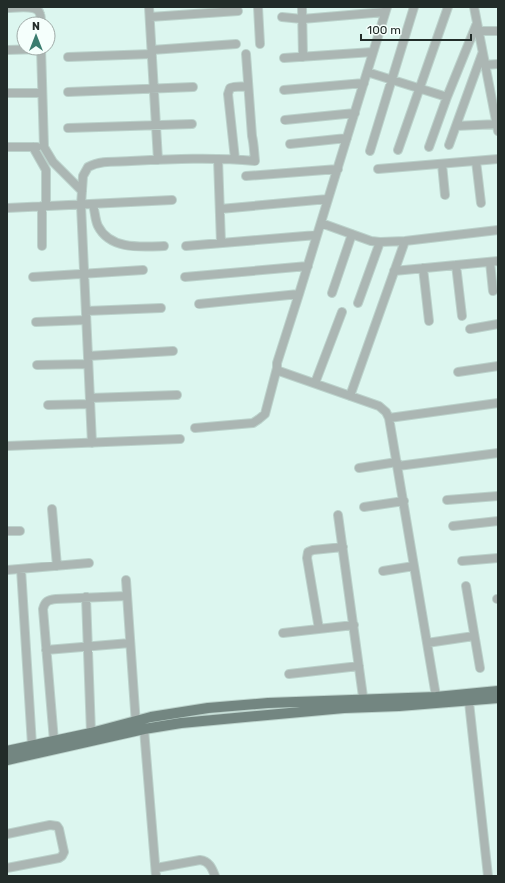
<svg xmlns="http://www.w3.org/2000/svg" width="505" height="883" viewBox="0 0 505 883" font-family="Rubik,sans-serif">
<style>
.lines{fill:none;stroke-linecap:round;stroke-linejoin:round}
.minor-casing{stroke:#bbd2cb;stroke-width:10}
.major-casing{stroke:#bbd2cb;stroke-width:12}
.minor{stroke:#abb6b3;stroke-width:8}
.major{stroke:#738681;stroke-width:10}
</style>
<rect width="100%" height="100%" fill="#dcf6ef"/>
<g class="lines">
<g class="minor-casing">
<path id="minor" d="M149,7L158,160
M258,7L260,44
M302,7L303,57
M387,7L299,294L277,363V368L279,371L379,406L386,412L389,418L437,702
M474,7L498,131
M7,8C15,8 38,4 40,14C41,17 41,21 41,24
M150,17L238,11
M282,17L302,19L385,12
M478,31H498
M41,48L44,147L53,162L82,191
M7,50L41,49
M152,50L236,44
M68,57L152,54
M284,58L373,52
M485,65L498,64
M367,72L447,97
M284,90L364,83
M68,92L193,87
M7,93H42
M285,120L355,113
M456,126L498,124
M68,128L192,124
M290,144L347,138
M449,145L482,54
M7,147H37
M33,147L46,170V206
M429,147L447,97L477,23
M398,150L448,7
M370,151L414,7
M218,159L221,243
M235,159L228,94L230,88L234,87L248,86
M476,161L481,203
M442,164L445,195
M378,169L498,159
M246,176L338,169
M93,205C95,211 95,220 98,226C110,250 141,247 164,246
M42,206V246
M7,208L172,200
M220,209L328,199
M321,223L371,241L380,242L405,241L498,230
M186,246L317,235
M490,262L493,291
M456,265L462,316
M423,268L429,321
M394,271L498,261
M33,277L143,270
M185,277L308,266
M332,293L352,234
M358,303L380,242
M199,304L299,294
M86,311L161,308
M36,322L86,320
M470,329L498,324
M88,356L173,351
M37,365L88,364
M458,372L498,366
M315,383L342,312
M350,396L405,241
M90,398L177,395
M48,405L90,404
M389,418L498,403
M195,428L253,423L259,419L265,414L277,368
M92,443L81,205L83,176L88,167C101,160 117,162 131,161C172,159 214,157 255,161C254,152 254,144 252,136L246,54
M7,446L180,439
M398,466L498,453
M359,468L397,462
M447,500L498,496
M364,507L404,501
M52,509L57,566
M338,515L364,704
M453,526L498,521
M7,531H20
M462,561L498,558
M21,569L32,745
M7,570L89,563
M383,571L414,566
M126,580L136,725
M466,586L480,668
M86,597L91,733
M497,599H498
M319,629L307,558L308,552L313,550L343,547
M283,633L354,625
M427,643L474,636
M46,650L130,643
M289,674L359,666
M469,702L488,876
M144,729L156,876
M54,741L43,609C45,601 48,600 56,599L127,596
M7,834L50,825L57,826L59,829L64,852L62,856L59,858L7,868
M156,868L200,860C209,861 212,868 215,876"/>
</g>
<g class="major-casing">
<path id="major" d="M7,751L91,733L151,717L208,708L268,703L436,697L498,691
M7,760L144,729L181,723L344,708L399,706L498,698"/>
</g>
<use href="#minor" class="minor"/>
<use href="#major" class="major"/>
</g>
<rect width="505" height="883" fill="none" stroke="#222c29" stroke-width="16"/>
<g transform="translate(36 36)"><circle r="19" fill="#f5fffc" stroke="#a1aba8"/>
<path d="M0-3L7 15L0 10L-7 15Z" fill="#3a7d6f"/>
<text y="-6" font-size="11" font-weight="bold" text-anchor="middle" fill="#222c29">N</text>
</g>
<path d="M361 34v6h110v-6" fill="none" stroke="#222c29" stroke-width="2"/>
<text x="367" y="34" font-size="12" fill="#222c29" stroke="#f5fffc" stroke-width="3" paint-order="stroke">100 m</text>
</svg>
